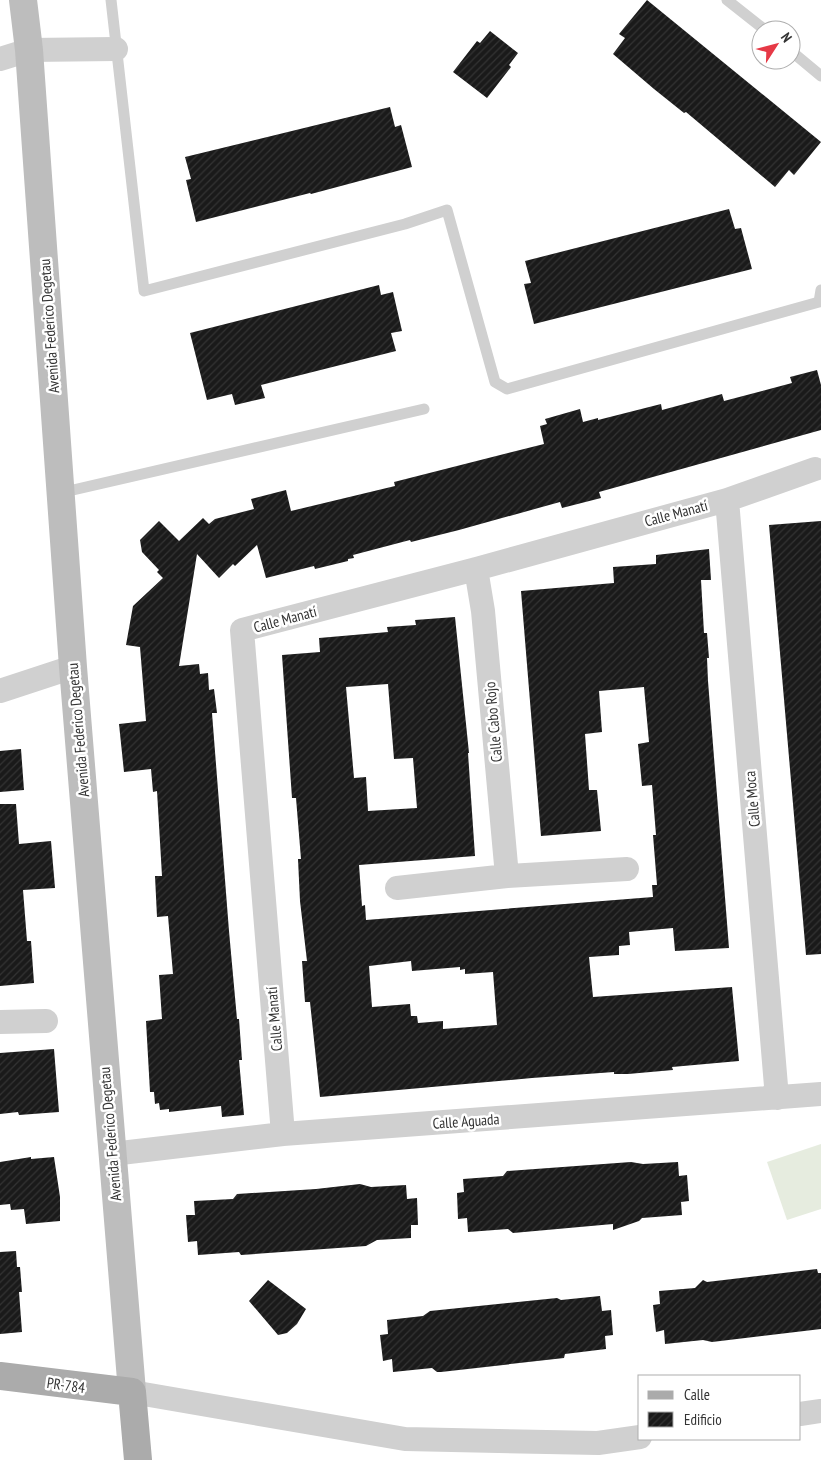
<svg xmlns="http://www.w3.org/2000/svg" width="821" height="1460" viewBox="0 0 821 1460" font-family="'PT Sans Narrow',sans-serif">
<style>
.green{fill:#e6ecdf}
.building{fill:url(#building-hatch);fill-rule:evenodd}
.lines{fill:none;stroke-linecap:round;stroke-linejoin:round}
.lane{stroke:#d0d0d0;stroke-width:11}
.street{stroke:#d0d0d0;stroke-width:24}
.secondary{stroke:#bdbdbd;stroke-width:28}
.primary{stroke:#ababab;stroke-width:28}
.labels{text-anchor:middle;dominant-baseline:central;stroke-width:5;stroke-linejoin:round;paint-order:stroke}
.street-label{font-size:15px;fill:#333;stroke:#fff}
</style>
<defs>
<pattern id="building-hatch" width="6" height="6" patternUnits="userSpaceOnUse" patternTransform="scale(1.25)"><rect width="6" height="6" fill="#1a1a1a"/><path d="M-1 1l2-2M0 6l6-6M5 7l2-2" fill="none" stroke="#333"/></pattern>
</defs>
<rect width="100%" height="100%" fill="#fff"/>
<path class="green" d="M821,1144V1209L787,1220L767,1162Z"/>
<path class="building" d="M647,0L821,142L794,175L789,170L775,187L686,112L684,113L654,89L613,54L625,38L619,34Z
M490,31L518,53L509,65L511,67L487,98L453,72L477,41L480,43Z
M390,107L395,127L401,125L412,167L311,194L310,193L196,222L186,180L191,179L185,157Z
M729,209L735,229L741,228L752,269L534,324L524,284L531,283L525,261Z
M379,285L381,295L393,292L402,331L391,333L396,351L261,385L265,398L235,405L232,394L207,400L190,333Z
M817,370L821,385V430L599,492L601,498L562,508L560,502L459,530L411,542L410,540L353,555L354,558L348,559V561L315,569L314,566L266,578L257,545L235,566L233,564L219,578L197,554L179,666L199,664L200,674L208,673L209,690L214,689L217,713H212L229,931L237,1019H239L242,1060H239L244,1115L222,1117L221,1106L169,1112V1109L160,1110L159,1103L155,1104L154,1092H150L146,1021L162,1019L159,975L173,974L168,916L157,917L155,876H162L157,791L153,792L151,769L124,772L119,724L146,721L140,647L126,645L133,606L163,578L157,572L159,570L142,552L140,540L159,521L179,541L203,518L209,524L215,519L254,509L251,499L286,490L291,511L395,486L394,482L544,444L540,426L547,424L545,419L580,409L583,422L598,418V420L661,404L662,410L722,394L724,401L792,383L790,377Z
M821,521V954L806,955L769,525Z
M709,549L711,580H701L704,633H707L709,658H707L708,681L729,948L675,951L673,928L629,932L630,945L619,946V955L589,957L593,997L732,987L739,1061L672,1067L673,1070L628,1074H614V1072L532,1078L320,1097L310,1002H305L302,961H307L300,901L298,859H301L296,798H292L282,655L320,652L319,638L388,632L387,627L416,625L415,620L455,617L469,753H468L475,856L359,865L362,906L365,905L366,920L653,897L652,885H657L653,835H656L652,785L642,786L638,744L649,742L644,687L599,691L602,732L585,734L589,790H597L601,831L541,836L521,591L614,583L613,567L656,564V555ZM388,684L394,759L413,758L417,808L368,811L366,777L354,778L346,687ZM411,961L412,971L460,967V970L465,969V974L493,972L497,1025L443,1029V1021L418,1023L417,1016H411L410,1004L372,1007L369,966Z
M21,749L24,790L0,792V751Z
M0,804H16L19,844L51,841L55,888L23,890L27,941H31L34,983L0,986Z
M54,1049L59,1112L19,1115L18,1112L0,1114V1053Z
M31,1157V1159L54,1157L60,1197V1221L26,1224L24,1209L11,1210L10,1204L0,1205V1162Z
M631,1162L643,1164L678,1162L679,1176L687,1175L689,1201L681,1202L682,1215L642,1218L639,1221L613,1230V1224L513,1233L508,1229L468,1232L467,1218L458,1219L457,1193L464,1192L463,1179L503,1176L507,1171Z
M360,1184L371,1187L406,1185L407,1199L417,1198L418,1225H411V1238L377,1240L366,1246L241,1255L239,1252L198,1255L197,1241L188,1242L186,1215H195L194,1201L233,1199L237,1194L316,1189Z
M16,1251L17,1267H20L22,1292H19L22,1332L0,1334V1252Z
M817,1269L818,1273H821V1329L712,1342L703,1340L665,1344L664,1330L656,1332L653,1305L660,1304L659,1291L695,1288L703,1280L707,1282Z
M268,1280L306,1309L297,1324L287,1333L278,1335L249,1301Z
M600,1296L602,1311L611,1310L613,1335L605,1336L606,1349L565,1354L564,1358L441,1372H437L432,1368L393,1372L392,1359L383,1361L380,1335L388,1334L387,1320L423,1316L430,1311L557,1298L561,1300Z"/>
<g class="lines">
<path class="lane" d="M111,0L144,291L405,224L447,210L495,382L507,389L819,302L821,290
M727,0L765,30
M791,51L821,76
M60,493L424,409"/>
<path class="street" d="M0,59L29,50L116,49
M727,500L777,1098
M476,569L483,611L507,876
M0,691L73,667
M397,888L507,876L627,869
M0,1022L46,1021
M283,1134L242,630L476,569L727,500L815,469
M112,1154L283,1134L821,1094
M132,1392L405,1439L598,1443L640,1437
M800,1414L821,1411"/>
<path class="secondary" d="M23,0L29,50L73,667L132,1392"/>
<path class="primary" d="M0,1376L132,1392L138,1460"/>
</g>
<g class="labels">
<g class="street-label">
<text transform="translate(49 326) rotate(-94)">Avenida Federico Degetau</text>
<text transform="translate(676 513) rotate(-15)">Calle Manatí</text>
<text transform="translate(285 619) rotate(-15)">Calle Manatí</text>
<text transform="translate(493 722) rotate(-95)">Calle Cabo Rojo</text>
<text transform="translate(78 730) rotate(-95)">Avenida Federico Degetau</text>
<text transform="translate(752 799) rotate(-95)">Calle Moca</text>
<text transform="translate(274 1019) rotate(-95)">Calle Manatí</text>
<text transform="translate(466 1121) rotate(-4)">Calle Aguada</text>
<text transform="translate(110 1134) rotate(-95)">Avenida Federico Degetau</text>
<text transform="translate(66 1385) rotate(8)">PR-784</text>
</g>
</g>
<rect x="638" y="1375" width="162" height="65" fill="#ffffff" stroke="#adadad"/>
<rect x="648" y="1391" width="25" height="8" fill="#ababab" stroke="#adadad"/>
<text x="684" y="1400" font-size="15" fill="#333333">Calle</text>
<rect x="648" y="1412" width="25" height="15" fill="url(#building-hatch)" stroke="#adadad"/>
<text x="684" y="1425" font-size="15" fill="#333333">Edificio</text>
<g transform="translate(776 45) rotate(54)"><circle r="24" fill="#ffffff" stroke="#adadad"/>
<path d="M0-4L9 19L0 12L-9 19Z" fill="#e63946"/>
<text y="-8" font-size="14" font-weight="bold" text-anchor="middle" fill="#333333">N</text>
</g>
</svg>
